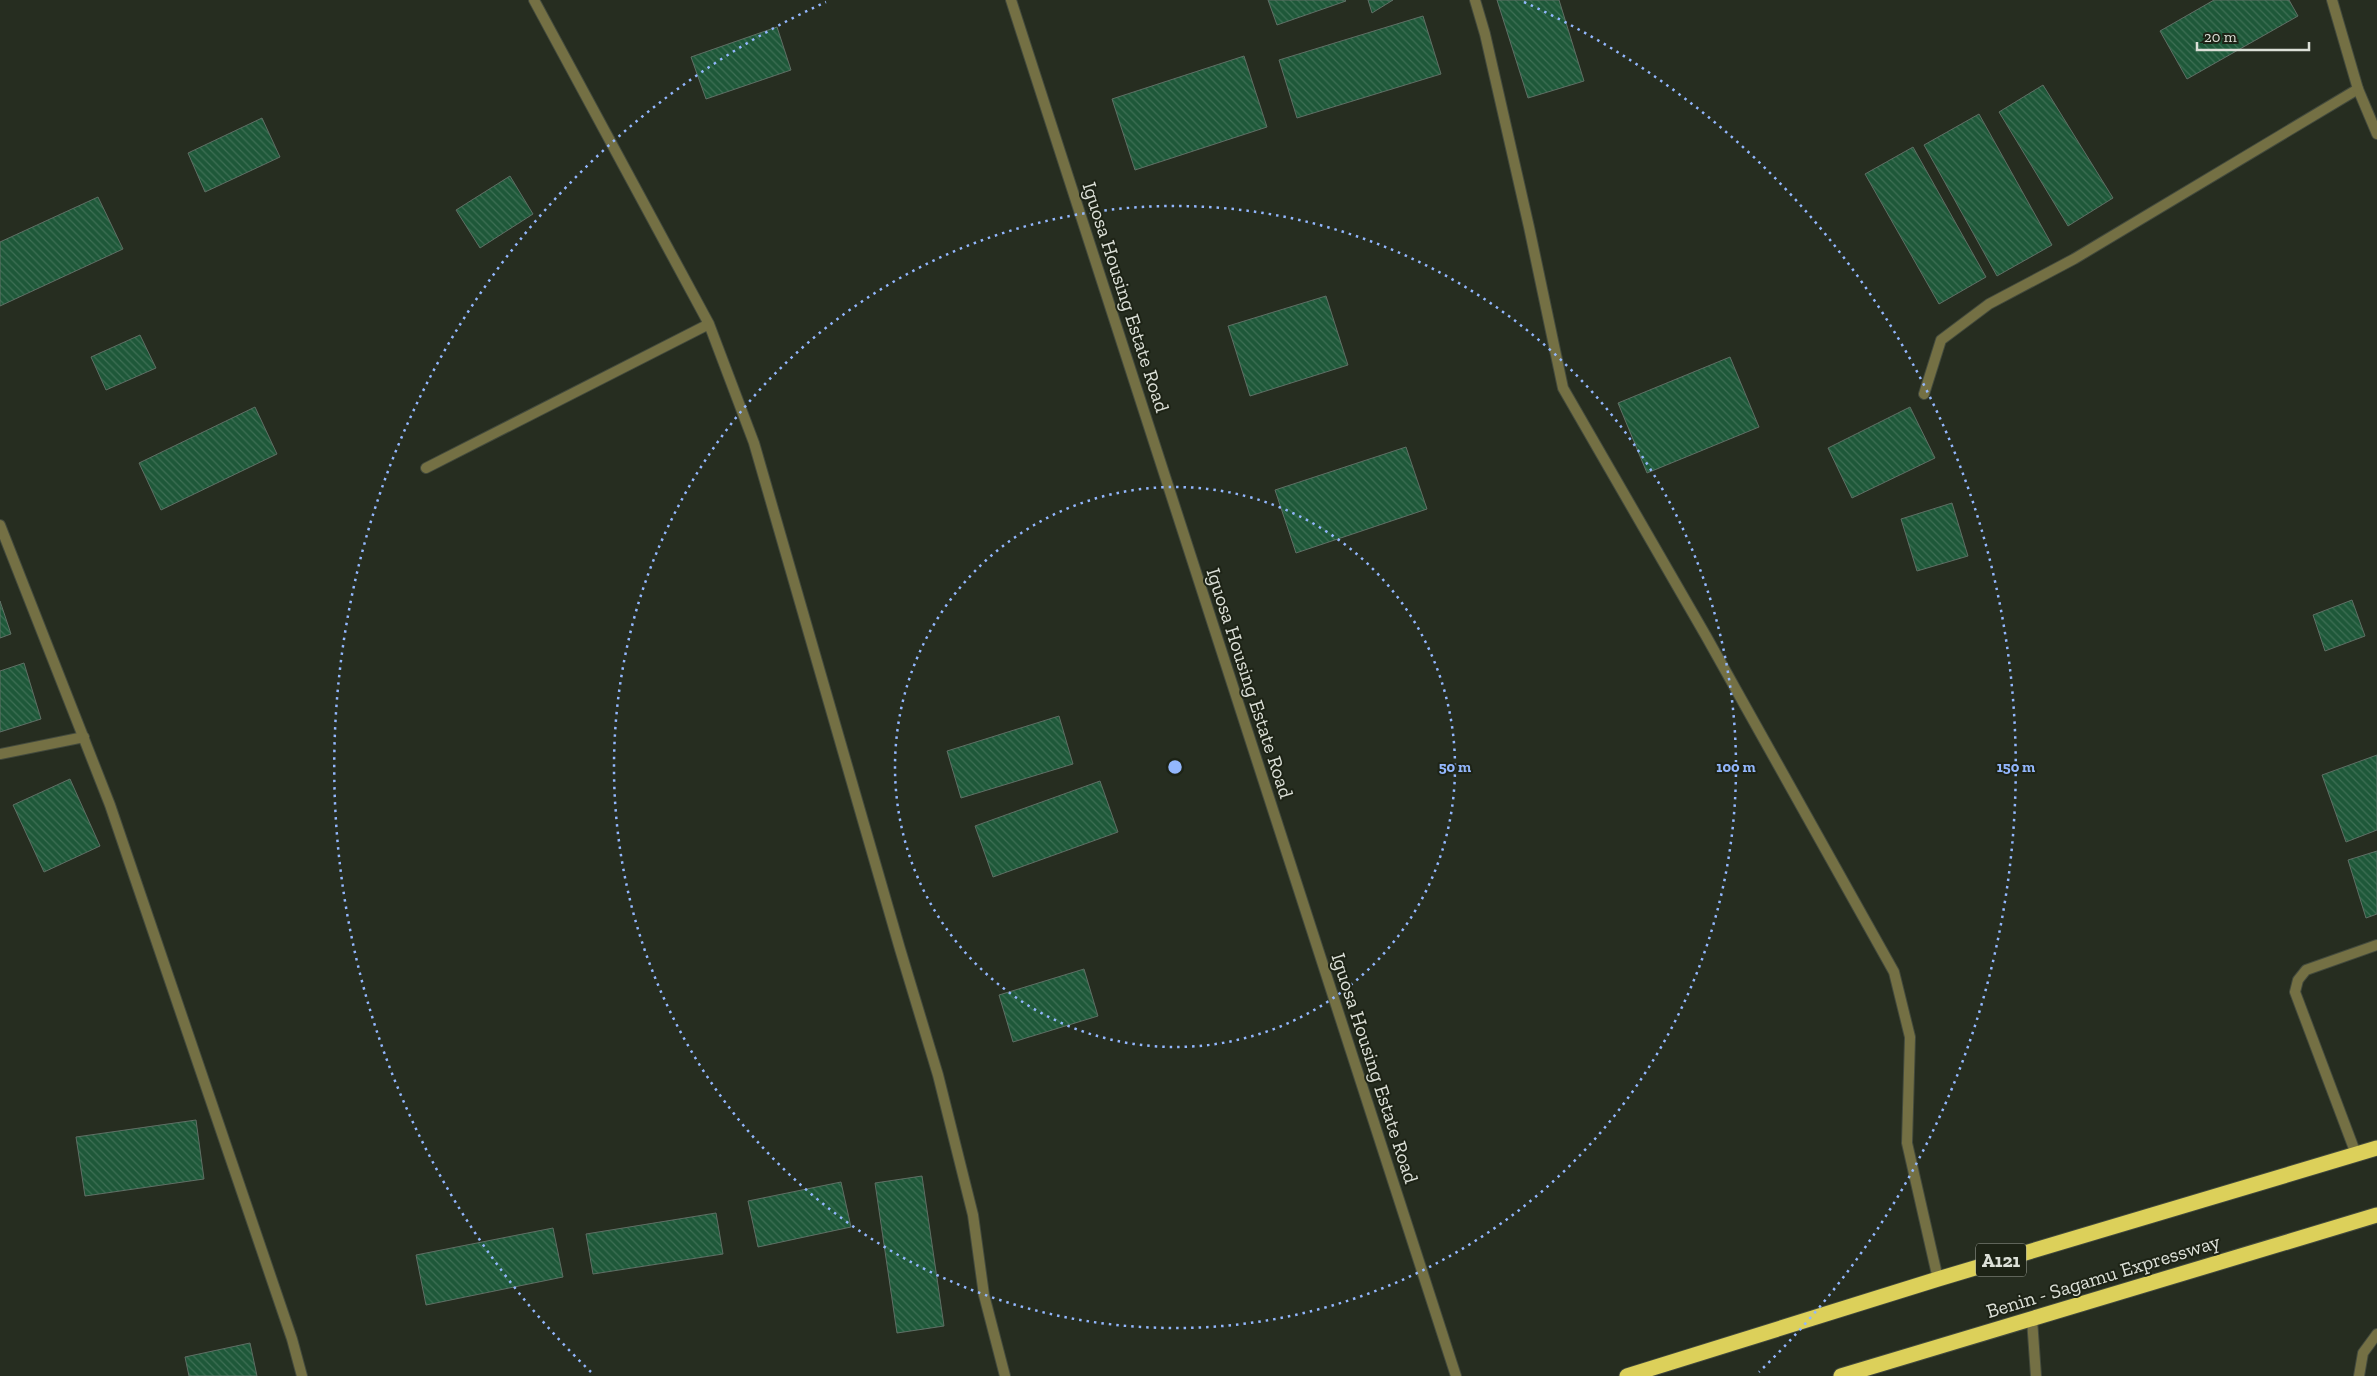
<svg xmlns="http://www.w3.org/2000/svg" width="2377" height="1376" viewBox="0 0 2377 1376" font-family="'Zilla Slab',serif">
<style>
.building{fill:url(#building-back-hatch);stroke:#5f6f65}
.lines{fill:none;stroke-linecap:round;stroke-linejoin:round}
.lane-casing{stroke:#434a3d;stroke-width:12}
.street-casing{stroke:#434a3d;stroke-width:12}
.highway-casing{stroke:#434a3d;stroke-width:17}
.lane{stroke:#747044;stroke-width:10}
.street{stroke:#747044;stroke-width:10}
.highway{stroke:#dcd05a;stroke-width:15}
.ring{fill:none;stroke:#93b7fd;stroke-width:2.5;stroke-dasharray:2.5 5}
.labels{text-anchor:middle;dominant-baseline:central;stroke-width:4;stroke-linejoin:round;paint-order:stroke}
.shield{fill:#1d2316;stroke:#a3a79e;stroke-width:1}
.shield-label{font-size:19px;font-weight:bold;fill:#dce0d8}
.street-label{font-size:20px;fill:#dce0d8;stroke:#1d2316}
.centre{fill:#93b7fd;stroke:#1d2316;stroke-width:2.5}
.ring-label{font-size:15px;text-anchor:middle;font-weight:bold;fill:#93b7fd;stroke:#1d2316;stroke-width:4;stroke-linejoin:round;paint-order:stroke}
</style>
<defs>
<pattern id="building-back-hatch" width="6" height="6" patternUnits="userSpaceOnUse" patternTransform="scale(1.25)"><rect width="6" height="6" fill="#1e5839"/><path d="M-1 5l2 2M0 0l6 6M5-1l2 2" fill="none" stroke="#3e7055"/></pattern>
</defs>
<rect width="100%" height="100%" fill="#262d20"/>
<path class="building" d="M1268,0H1345L1346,1L1277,25Z
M1368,0H1393L1372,13Z
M1497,0H1559L1584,81L1528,98Z
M2214,0H2289L2298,16L2187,79L2160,31Z
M1423,16L1441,74L1297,118L1279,60Z
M777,27L791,70L706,99L691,57Z
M1244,56L1267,127L1135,170L1112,99Z
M2043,85L2113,198L2068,226L1999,112Z
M1979,114L2052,245L1997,276L1924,145Z
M262,118L280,157L205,192L188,153Z
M1913,147L1986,277L1939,304L1865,174Z
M510,176L533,214L480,248L456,210Z
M98,197L123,249L0,306V242Z
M1326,296L1348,365L1250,396L1228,326Z
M140,335L156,368L106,390L91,357Z
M1730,357L1759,427L1647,473L1618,403Z
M255,407L277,454L161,510L139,463Z
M1910,407L1935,458L1852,498L1828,448Z
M1406,447L1427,509L1296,553L1275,490Z
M1952,503L1968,556L1917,571L1901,519Z
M2352,600L2365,636L2325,651L2313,615Z
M0,601L11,634L0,638Z
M24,663L41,719L0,732V671Z
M1059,716L1073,764L961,798L947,751Z
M2377,755V830L2346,842L2322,775Z
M70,779L100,846L44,872L13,805Z
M1100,781L1118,832L993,877L975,826Z
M2377,851V914L2366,918L2348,860Z
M1084,969L1098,1016L1013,1042L999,995Z
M196,1120L204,1179L85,1196L76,1137Z
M922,1176L944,1326L897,1333L875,1183Z
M841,1182L851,1227L758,1247L748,1201Z
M716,1213L723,1254L593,1274L586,1234Z
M553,1228L563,1277L426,1305L416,1255Z
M250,1343L257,1376H189L185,1357Z"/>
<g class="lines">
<g class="lane-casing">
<path id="lane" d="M1924,394L1941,340L1989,304L2074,259L2358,89
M2356,1154L2295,992L2298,980L2306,970L2377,945"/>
</g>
<g class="street-casing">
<path id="street" d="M534,0L709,324L754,443L900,949L938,1075L973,1215L984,1295L1005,1376
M1011,0L1456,1376
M1475,0L1485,34L1529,227L1563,388L1706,636L1894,972L1910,1037L1907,1143L1938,1279
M2332,0L2358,89L2377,134
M426,468L709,324
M0,525L110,805L292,1339L302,1376
M0,754L84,737
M2032,1319L2036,1376
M2359,1376L2363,1353L2377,1334"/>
</g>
<g class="highway-casing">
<path id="highway" d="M1627,1376L1938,1279L2377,1148
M1841,1376L2377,1215"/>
</g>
<use href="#lane" class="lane"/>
<use href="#street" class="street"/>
<use href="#highway" class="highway"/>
</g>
<g class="ring">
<circle cx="1175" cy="767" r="280"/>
<circle cx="1175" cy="767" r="561"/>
<path d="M591 1372A841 841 0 0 1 826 2M1524 2A841 841 0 0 1 1759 1372"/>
</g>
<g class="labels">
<rect class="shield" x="1976" y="1243.5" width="50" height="33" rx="4"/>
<g class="shield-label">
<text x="2001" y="1260">A121</text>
</g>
<g class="street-label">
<text transform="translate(1126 297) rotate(72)">Iguosa Housing Estate Road</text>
<text transform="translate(1250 683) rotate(72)">Iguosa Housing Estate Road</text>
<text transform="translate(1375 1068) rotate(72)">Iguosa Housing Estate Road</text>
<text transform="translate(2103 1276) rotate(-17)">Benin - Sagamu Expressway</text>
</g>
</g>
<circle cx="1175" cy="767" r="8" class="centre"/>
<g class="ring-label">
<text x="1455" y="772">50 m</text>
<text x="1736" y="772">100 m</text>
<text x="2016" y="772">150 m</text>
</g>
<path d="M2197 42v8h112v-8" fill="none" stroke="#dce0d8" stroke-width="2.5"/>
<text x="2204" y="42" font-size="15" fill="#dce0d8" stroke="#1d2316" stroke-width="4" paint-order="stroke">20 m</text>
</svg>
